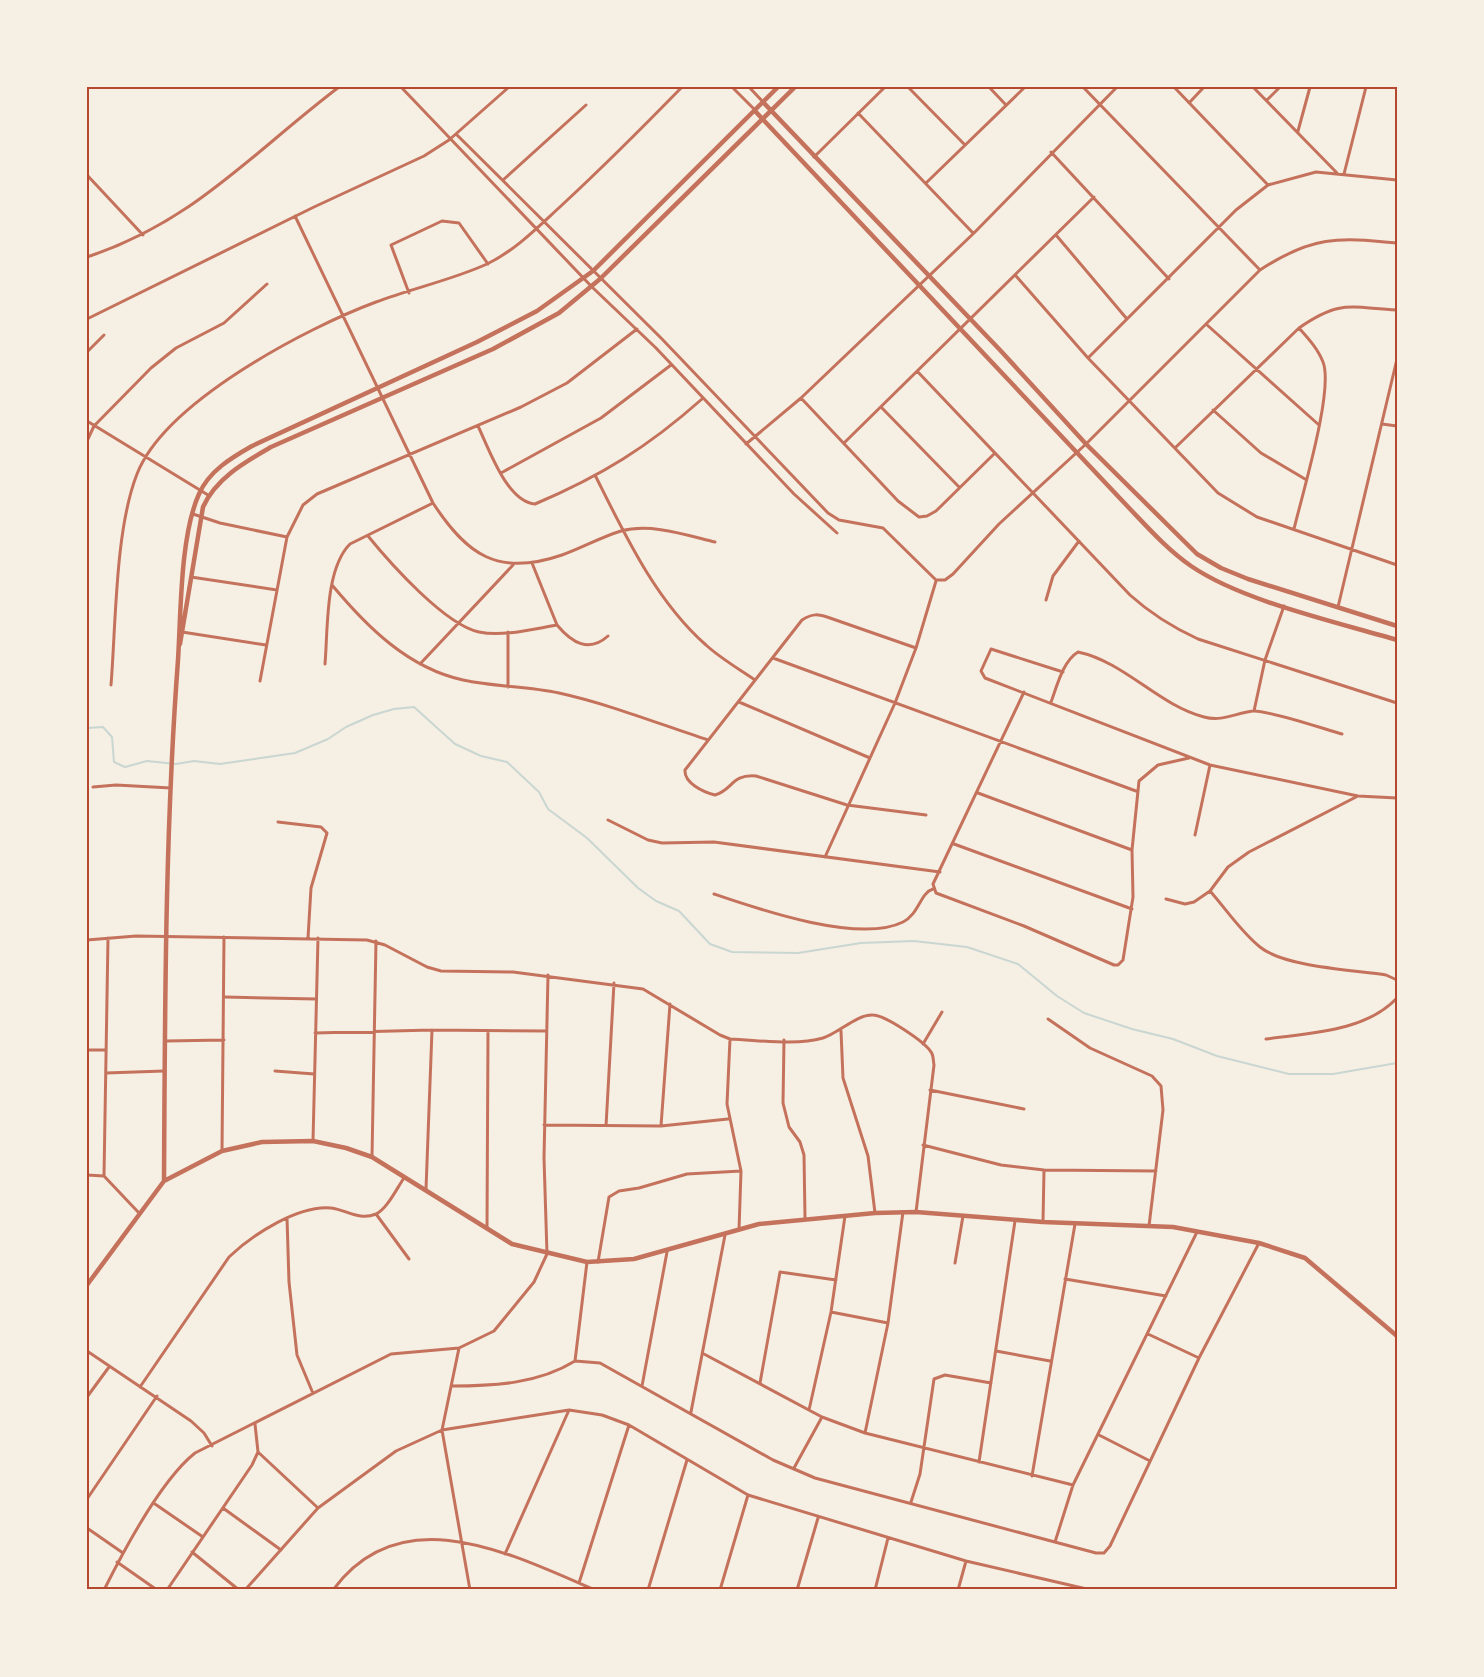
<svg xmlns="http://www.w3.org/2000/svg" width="1484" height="1677" viewBox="0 0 1484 1677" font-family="Georgia,serif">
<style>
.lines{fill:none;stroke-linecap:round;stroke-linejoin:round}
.stream{stroke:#c9d6d2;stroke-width:2}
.minor{stroke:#c5725c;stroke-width:3}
.tertiary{stroke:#c5725c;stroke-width:4.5}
.neatline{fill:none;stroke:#b5482f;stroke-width:2}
</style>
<rect width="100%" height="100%" fill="#f6efe4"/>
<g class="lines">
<path class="stream" d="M87,728L103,727L112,737L114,762L125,767L147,761L176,764L194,761L220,764L295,753L328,739L346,727L373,715L394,709L414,707L455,744L481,756L507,762L539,792L548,809L587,838L638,888L656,901L679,911L710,944L732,952L798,953L861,943L914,941L967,947L1018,964L1057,996L1084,1013L1132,1029L1173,1039L1217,1056L1289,1074H1333L1397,1063"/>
<path class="minor" d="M401,87L592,287L656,348L794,494L837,533
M732,87L754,109
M749,87L763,102
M908,87L965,145
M989,87L1006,105
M1083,87L1260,270
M1174,87L1268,185
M1253,87L1337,173
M1267,100L1280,87
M1189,103L1204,87
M858,113L973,233
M1298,131L1310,87
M456,134L662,339L828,513L839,520L883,528L936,580H945L953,574L999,524L1086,444L1260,270C1312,236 1337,237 1397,243
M1051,152L1169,279
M814,157L885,87
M1344,174L1366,87
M87,175L143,235
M503,180L586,105
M926,183L1025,87
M295,216L433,503C467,555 498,577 562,555C582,548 601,537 621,531C651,523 686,535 715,542
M1056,235L1127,319
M87,257C194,222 253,152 339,87
M1016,276L1088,358L1218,493L1257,517L1397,565
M409,293L391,245L442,221L459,223L488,264
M87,319L314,207L424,156L449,140L509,87
M1206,324L1319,425
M87,352L104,335
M1088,358L1236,210L1268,185L1316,172L1397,180
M917,371L1130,595C1151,614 1172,627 1198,639L1397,703
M801,398L898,501L919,517L927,516L936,511L994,454
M881,407L959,487
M1213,410L1261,453L1305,479
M87,421L208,495
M1382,424L1397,426
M478,426C489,449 507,502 535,504C601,476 648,447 702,399
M87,441L94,426L151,368L176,348L224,323L267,284
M844,443L1094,197
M746,444L801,398L974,233L1117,87
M1176,447L1299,328C1341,299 1350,308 1397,310
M501,473L601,418L671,365
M596,477C625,535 656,601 706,645C720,658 739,669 755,680
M193,514L220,523L287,537
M1294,529C1302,495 1334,390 1323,362C1318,349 1308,338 1299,328
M368,536C390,563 445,625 479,632C503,637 533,629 557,625C572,643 589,653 608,636
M532,563L557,625
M191,577L277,590
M332,585C367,627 408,668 463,680C495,687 527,686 559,693C609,704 659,724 708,740
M1046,600L1053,576L1079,541
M1338,607L1397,359
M182,632L266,645
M508,632V687
M916,648L830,618C818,614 813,613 802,620L685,770C684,783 703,792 715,795C733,790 731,774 756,776L847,805L926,815
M773,658L1136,791
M325,664C328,629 325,569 350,544L433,503
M420,664L513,565
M1063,672L991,649L981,671L985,678L1210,765L1358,796L1397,798
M260,681L287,537L303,505L317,494L521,407L567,383L637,329
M111,685C116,624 115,530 137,474C165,402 306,328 376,302C413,288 452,280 487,264C516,250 539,226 562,205C603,167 643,127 682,87
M1024,692L933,884L936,893L1024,926L1114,965H1118L1123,960L1133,897L1132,850L1139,781L1158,765L1189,758
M739,702L870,758
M1051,702C1057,686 1063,661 1078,652C1125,662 1158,705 1204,717C1222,722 1236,713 1253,711C1268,710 1324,729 1342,734
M1254,711L1265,660L1284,606
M93,787L116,785L171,788
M978,793L1132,850
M608,820L648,840L662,843L714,842L940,872
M278,822L321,827L327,833L311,888L308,938
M1195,835L1210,765
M954,844L1132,909
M825,857L895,703L916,648L936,581
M1210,891C1226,909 1241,932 1260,947C1284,967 1354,970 1386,975L1397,980
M714,894C758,909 859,944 903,922C919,914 920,893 933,889
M1166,899L1185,904L1194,902L1210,891L1228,867L1249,852L1356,797
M87,940L136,936L367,940L385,945L427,967L441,971L513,972L643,989L720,1035L730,1039C759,1040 795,1046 823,1038C839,1033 857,1014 873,1015C885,1015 925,1042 931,1052C934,1056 933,1061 934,1065L916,1212
M225,997L316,999
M1048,1019L1090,1048L1152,1076L1161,1086L1163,1110L1149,1226
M841,1031L843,1078L868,1156L875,1213
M315,1033L432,1030L546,1031
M730,1039L727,1104L741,1171L739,1230
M1266,1039C1309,1033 1365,1032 1397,998
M784,1040L783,1103L789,1127L800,1142L804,1155L805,1218
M166,1041L224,1040
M923,1044L942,1012
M87,1050H106
M275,1071L314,1074
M106,1073L164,1071
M930,1090L1024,1109
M544,1125L661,1126L728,1119
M606,1126L614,983
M661,1126L670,1004
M313,1141L318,938
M923,1145L1001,1165L1044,1170L1156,1171
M222,1151L224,937
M372,1157L376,941
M87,1175L104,1176L139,1213
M104,1176L108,938
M426,1189L432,1030
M376,1214L409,1259
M287,1218L289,1282L297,1355L312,1391
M1043,1222L1044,1170
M487,1227L488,1031
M587,1262L575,1361L600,1363L773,1460L815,1478L1096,1553H1104L1110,1546L1199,1358L1259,1243
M598,1262L609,1197L619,1191L639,1188L687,1174L741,1171
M955,1263L963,1216
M1065,1279L1166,1296
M831,1312L888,1323
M1148,1334L1199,1358
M459,1348L442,1430L470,1590
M87,1351L191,1421L204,1433L212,1446
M996,1351L1050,1361
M704,1354L822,1417L865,1433L1073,1485
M760,1383L780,1272L836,1280
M452,1386C493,1386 538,1384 575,1361
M642,1386L667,1252
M140,1387L229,1257C252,1235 298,1205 331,1208C347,1210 359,1221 376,1214C387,1209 397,1188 404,1178
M87,1397L109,1367
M809,1410L831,1312L845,1216
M691,1412L725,1235
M865,1433L888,1323L903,1212
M1099,1435L1150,1461
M258,1452L318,1508
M979,1462L1015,1221
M794,1468L822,1417
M1032,1476L1075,1224
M87,1499L157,1396
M911,1502L920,1474L934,1379L945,1375L991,1383
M155,1504L203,1537
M223,1508L281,1550
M87,1528L123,1553
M1055,1542L1073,1485L1197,1232
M192,1552L239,1590
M505,1554L569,1410
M117,1562L157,1590
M579,1583L629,1425
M104,1590C124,1550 161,1480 195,1453L391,1354L459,1348L494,1331L534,1282L547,1254L544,1158L548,975
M167,1590L252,1465L258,1452L255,1424
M245,1590L318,1508L396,1451L442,1430L569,1410L602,1415L629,1425L748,1495L966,1561L1091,1590
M333,1590C401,1497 511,1554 595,1590
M648,1590L687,1460
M720,1590L748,1495
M797,1590L818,1518
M875,1590L888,1538
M958,1590L966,1561"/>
<path class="tertiary" d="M763,102L1000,350L1086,444L1197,554L1221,568L1248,579L1397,626
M755,111L1131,510C1150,530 1169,551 1191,566C1242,601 1336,622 1397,640
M180,644L203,507C216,478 245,462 271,447L493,349L559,313L600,279L795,87
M164,1181C165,1007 165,833 178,660C181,613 180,536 199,494C209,471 231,458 252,446L477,342L537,311L593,271L778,87
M87,1285L164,1181L222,1151L262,1142L313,1141L346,1148L372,1157L512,1244L587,1262L634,1259L759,1224L875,1213L916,1212L1043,1222L1173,1227L1259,1243L1305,1258L1397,1336"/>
</g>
<rect width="1484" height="1677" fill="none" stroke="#f6efe4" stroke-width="177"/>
<rect x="88" y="88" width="1308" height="1500" class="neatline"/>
</svg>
